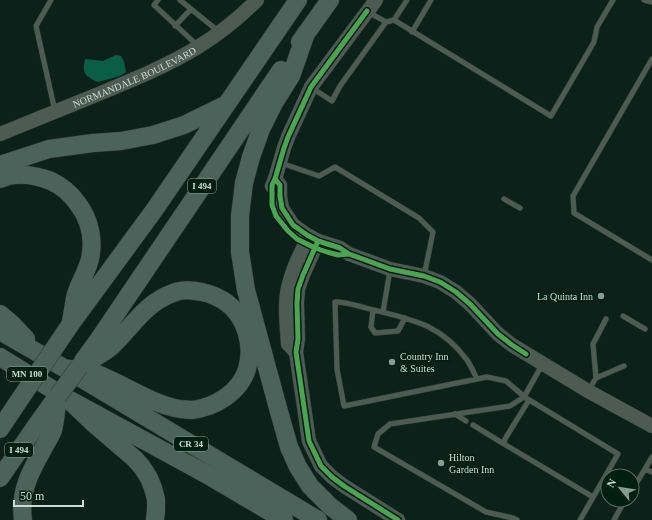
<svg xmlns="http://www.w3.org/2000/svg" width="652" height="520" viewBox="0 0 652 520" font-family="'Times New Roman',serif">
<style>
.water{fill:#0a5e45}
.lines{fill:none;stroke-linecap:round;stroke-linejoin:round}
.lane-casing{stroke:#2b3933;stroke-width:6}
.secondary-casing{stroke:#2b3933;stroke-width:15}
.highway-casing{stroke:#2b3933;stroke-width:19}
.lane{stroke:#4c5b54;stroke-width:5}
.secondary{stroke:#4c5b54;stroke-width:14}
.highway{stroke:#4b635a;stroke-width:18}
.highway-bridge-casing{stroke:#2b3933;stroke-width:19;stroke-linecap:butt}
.highway-bridge{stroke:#4b635a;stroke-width:18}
.cycleway-casing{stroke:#001f13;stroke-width:8}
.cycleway{stroke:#4ca352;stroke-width:5}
.poi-dot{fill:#879c93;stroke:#001f13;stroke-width:1.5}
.labels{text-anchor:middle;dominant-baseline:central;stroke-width:3;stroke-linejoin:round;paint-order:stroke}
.shield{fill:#001f13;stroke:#8da59b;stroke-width:1}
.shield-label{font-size:9px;font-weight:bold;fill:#caded5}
.street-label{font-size:10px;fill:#caded5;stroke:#001f13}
.poi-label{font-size:10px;fill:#caded5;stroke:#001f13;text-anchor:start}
</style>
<rect width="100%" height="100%" fill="#0b2119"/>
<path class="water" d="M116,55L121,56L124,62L126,72L120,76L98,82C85,76 82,74 85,59L103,61Z"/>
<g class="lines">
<g class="lane-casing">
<path id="lane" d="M51,0L36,26L55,111
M158,0L154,5L198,46
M180,0L218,31
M644,0L652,2
M368,12L386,22
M394,20L407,0
M175,26L191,9
M412,32L431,0
M652,59L573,196L574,213L652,260
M312,88L332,101L340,86L386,22L394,20L551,116L594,42L597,27L613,0
M281,163L319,176L335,167L419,218L433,232L424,276
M504,199L520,208
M373,310L371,327L375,333L398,331L405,318
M383,312L390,270
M623,316L645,329
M596,378L624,366
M477,379C474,373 471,366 467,360C441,325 414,320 374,310C361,307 348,302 335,302L337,369L344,406L477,379L487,377L506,381L526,398L618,454L580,520
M588,391L596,378L593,344L606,319
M529,400L505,439L504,444L593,497
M455,414L466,421
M473,425L504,444
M645,469L652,457
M632,490L645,469L652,472
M517,520L513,518L486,512L374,447L378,434L390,424L510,406L524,397L542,365
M614,520L625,500"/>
</g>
<g class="secondary-casing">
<g id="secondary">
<path id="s1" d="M0,134C32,121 64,108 96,95C130,81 165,67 198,47C219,34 239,18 257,0"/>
<path d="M275,179L280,185V196L282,208L293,225L307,235L318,241L340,248L349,254L390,269L424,276L440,282L456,292L470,304L498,334L512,345L588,391L652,426"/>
<path d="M272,186L275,179L284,148L288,137L311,87L376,0"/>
<path d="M318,241L303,275L298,289L297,303L298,339L296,352L309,441L321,466L332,477L344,486L398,520"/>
<path d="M296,352L288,344C287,326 284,306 288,288C292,269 301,252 309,236"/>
</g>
</g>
<g class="highway-casing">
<path id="highway" d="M306,33L291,76L274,103L261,129L251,157L244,183L240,216V252L246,290L278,408L289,447L298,467L310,486L330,506L348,520
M300,42L330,0
M0,165L49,149L93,143L121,141L153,135L184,125L225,105
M0,179C16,172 35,175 51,181C62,186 71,194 78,204C90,220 94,240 90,259C87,271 80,282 76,294C74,302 73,312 71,321
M0,314L12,324L26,339
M70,325L155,209L298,0
M0,331L64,368L318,520
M0,357L68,399L93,423L135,459L142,467L149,478L153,488L156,499V510L155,520
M83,361L99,339L281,70
M64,368C75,370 92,371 102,376C128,387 152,404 180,409C184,409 188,410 192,410C216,407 240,392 247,369C254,346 246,317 227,303C220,298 211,294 202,292C193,290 182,289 173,293C145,303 132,327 112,346C105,353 88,361 79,367
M68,399L204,473L284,520
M0,429L14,408
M0,478L38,423L56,398
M23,520C19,493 30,472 43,449C46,443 51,436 53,430C56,419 56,407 58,396"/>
</g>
<use href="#lane" class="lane"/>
<use href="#secondary" class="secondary"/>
<use href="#highway" class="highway"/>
<g class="highway-bridge-casing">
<path id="highway-bridge" d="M58,396L79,367
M14,408L70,325"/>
</g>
<use href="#highway-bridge" class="highway-bridge"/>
<g class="cycleway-casing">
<path id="cycleway" d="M275,179L280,185V196L282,208L293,225L307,235L318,241L340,248L349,254L390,269L424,276L440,282L456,292L470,304L498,334L512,345L526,354
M318,241L303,275L298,289L297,303L298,339L296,352L309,441L321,466L332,477L344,486L398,520
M349,254L338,255L327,252L315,248L297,239L288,231L276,216L272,205V185L275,179L284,148L288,137L311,87L367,11"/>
</g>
<use href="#cycleway" class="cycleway"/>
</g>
<g class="poi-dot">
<circle cx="601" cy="296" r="4"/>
<circle cx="392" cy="362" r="4"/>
<circle cx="441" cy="463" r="4"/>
</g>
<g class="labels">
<g class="shield">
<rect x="188" y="179" width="28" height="14" rx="3"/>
<rect x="7" y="367" width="40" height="14" rx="3"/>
<rect x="174" y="437" width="34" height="14" rx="3"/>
<rect x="5" y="443" width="28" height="14" rx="3"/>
</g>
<g class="shield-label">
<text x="202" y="186">I 494</text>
<text x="27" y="374">MN 100</text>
<text x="191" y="444">CR 34</text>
<text x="19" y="450">I 494</text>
</g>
<g class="street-label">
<text stroke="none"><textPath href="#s1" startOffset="146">NORMANDALE BOULEVARD</textPath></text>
</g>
<g class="poi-label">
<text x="593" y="296" text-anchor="end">La Quinta Inn</text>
<text x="400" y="356">Country Inn<tspan x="400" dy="12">&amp; Suites</tspan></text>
<text x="449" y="457">Hilton<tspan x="449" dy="12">Garden Inn</tspan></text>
</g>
</g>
<g transform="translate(620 488) rotate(300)"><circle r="19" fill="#001f13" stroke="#516b61"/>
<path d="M0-3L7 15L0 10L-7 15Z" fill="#879c93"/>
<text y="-6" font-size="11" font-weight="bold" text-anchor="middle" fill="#caded5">N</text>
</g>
<path d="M14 500v6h69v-6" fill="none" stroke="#caded5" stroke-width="2"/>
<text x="20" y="500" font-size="12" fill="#caded5" stroke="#001f13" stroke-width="3" paint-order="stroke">50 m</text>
</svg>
